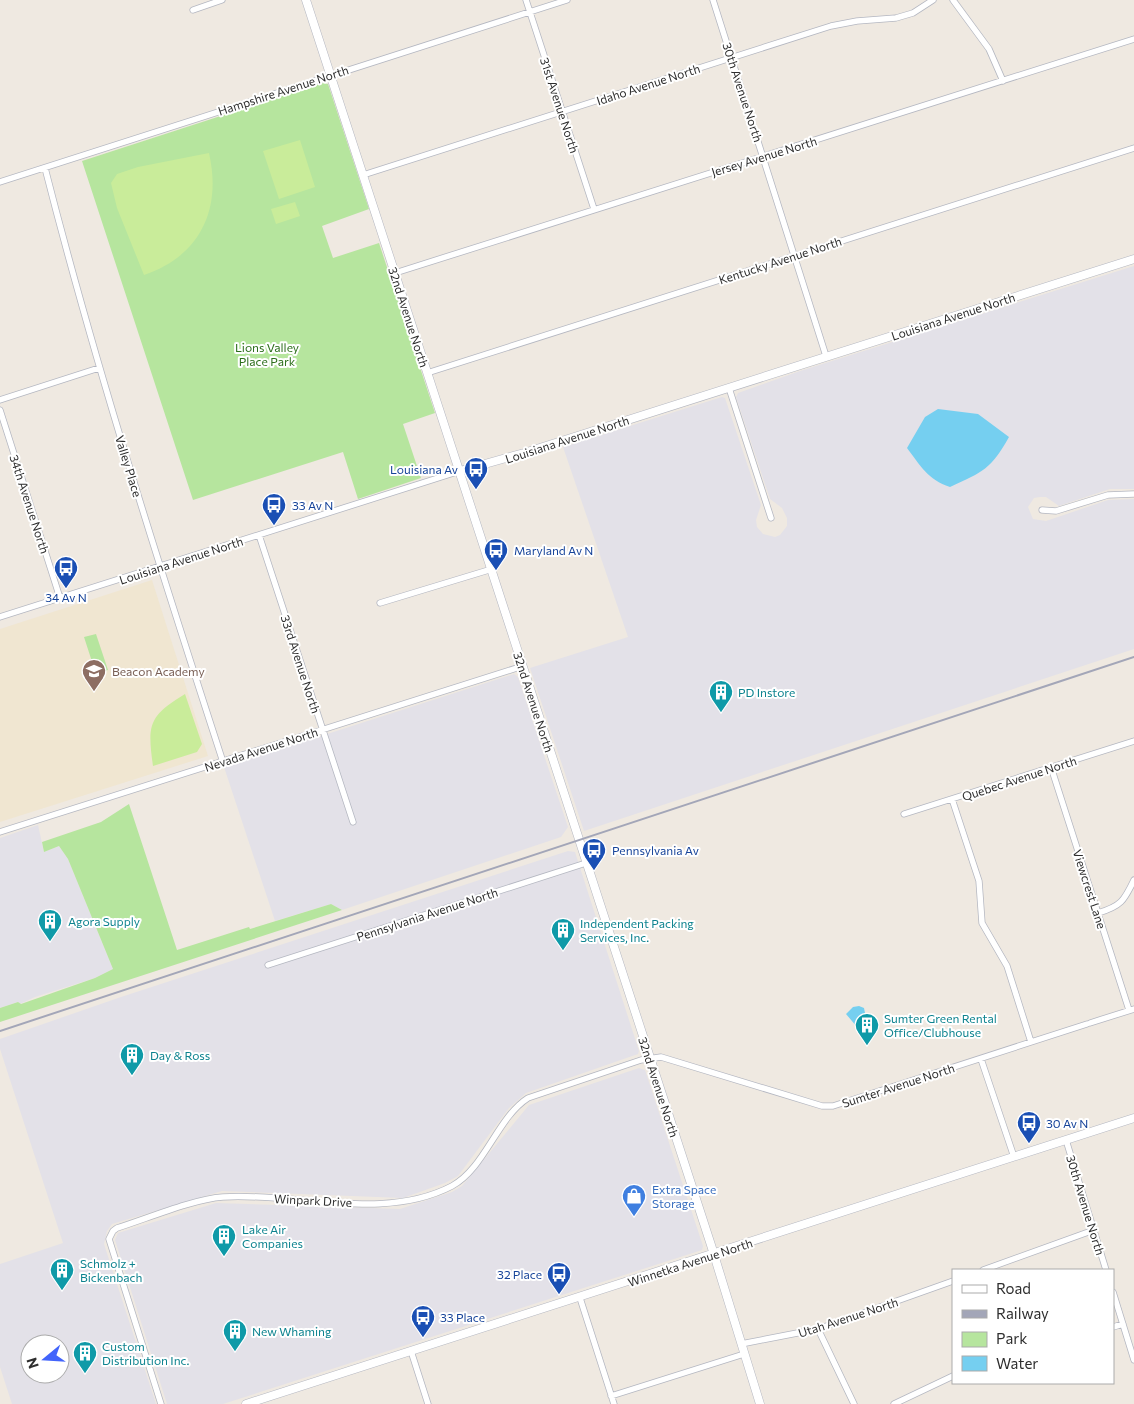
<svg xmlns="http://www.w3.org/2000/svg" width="1134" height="1404" viewBox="0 0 1134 1404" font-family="Commissioner,sans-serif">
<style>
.industrial{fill:#e3e1e8;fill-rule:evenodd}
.education{fill:#f0e6d1}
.green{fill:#b6e59e}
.pitch{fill:#c9ec9a}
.water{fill:#75cff0}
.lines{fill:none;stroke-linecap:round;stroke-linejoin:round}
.street-casing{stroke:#b4b7c1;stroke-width:7}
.secondary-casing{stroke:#b4b7c1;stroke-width:9}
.street{stroke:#fff;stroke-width:5.5}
.secondary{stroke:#fff;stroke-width:8}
.rail{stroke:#a3a6b8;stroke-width:2}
.labels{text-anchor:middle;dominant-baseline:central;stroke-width:4;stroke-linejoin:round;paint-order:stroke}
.street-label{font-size:12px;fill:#2e2e2e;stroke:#fff}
.park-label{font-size:12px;fill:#2c6e1b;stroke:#fff}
.transit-label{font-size:12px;fill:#164399;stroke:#fff;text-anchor:start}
.education-label{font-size:12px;fill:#785e54;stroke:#fff;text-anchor:start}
.culture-label{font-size:12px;fill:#0d838f;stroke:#fff;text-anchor:start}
.shop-label{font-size:12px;fill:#366cbe;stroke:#fff;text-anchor:start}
</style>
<rect width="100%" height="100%" fill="#efe9e1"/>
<path class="industrial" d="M1134,266V489H1110L1059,506L1046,497H1040L1034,498L1028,507L1033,519L1046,521L1108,500L1134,499V649L584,831L530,668L628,637L563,447L722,397L725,398L761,505L756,520L757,527L763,534L775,537L780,535L787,526V518L782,508L770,499L736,397L738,393L800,371Z
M514,674L518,677L568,827L561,837L342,910L331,904L275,921L224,767Z
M38,825L44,852L59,846L68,859L113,969L95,978L35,997L20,1004L18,1002L0,1008V838Z
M568,851L575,852L639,1051L638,1054L526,1093L509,1108L458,1176L445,1183L403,1198L222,1191L112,1224L107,1231L104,1244L156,1404H12L0,1367V1264L63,1243L0,1049V1039L121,997ZM30,1344H60V1374H30Z
M639,1068L645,1070L703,1246L702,1250L223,1404H167L115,1240L118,1233L216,1203L400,1209L452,1192L462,1186L529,1105Z"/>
<path class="education" d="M152,580L208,756L0,822V629Z"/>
<path class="green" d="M322,83L328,84L369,209L322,226L333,258L379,243L435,413L403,424L421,478L358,499L343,452L193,500L82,161Z
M96,634L108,670L96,674L84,637Z
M129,804L177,950L249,927L250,929L331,904L342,910L0,1022V1008L18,1002L21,1004L95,978L113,969L68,859L59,846L44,852L42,842L101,822Z"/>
<path class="pitch" d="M300,140L315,187L279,199L263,151Z
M209,153C222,210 200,256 144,275L117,208L111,183L117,174L138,167Z
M295,202L300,216L276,224L271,209Z
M185,694L202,744L197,752L153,766C147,724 149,716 185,694Z"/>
<path class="water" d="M938,409L978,414L1009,437C991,469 983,472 950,487C928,480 920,465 907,448L925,417Z
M859,1006L864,1008L865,1013L862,1019L863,1025L857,1027L846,1014L853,1007Z"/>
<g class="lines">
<g class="street-casing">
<path id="street" d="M526,0L594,209
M713,0L826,356
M953,0L989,49L1003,81
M193,10L222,0
M45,168C96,368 159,565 223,762
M363,175L831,26L857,21L896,18L913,13L933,0
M0,182L567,0
M395,273L1134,39
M427,373L1134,148
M729,388L771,518
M0,400L99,368
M0,410L60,598
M1042,510L1056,511L1108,495L1134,494
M259,535L353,822
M380,603L492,569
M0,617L460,471
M1051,767L1129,1010
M952,799L979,881L982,923L1007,966L1031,1042
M904,814L1134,741
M0,832L523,666
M1098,913C1121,906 1124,901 1134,880
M268,965L586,863
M1090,1023L1134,1009
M981,1059L1014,1157
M1066,1140L1106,1270
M983,1270L1094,1230
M1113,1292L1134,1360
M580,1298L614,1404
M1113,1327L1123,1324
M818,1329L854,1404
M741,1344L818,1329L953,1281
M411,1351L428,1404
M611,1396L744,1354
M161,1404L109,1239L113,1231L117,1228C146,1219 193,1199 223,1197C297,1192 383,1222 452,1186C485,1168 497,1118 528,1098L641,1060L661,1057L822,1106H833L1087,1024
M894,1404L953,1376"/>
</g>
<g class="secondary-casing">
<path id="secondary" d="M306,0L711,1245L760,1404
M460,471L524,453L1134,259
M246,1404L1134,1118"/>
</g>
<use href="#street" class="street"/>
<use href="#secondary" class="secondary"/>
<path class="rail" d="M0,1031L1134,657"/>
</g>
<defs>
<g id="bus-pin" transform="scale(1.25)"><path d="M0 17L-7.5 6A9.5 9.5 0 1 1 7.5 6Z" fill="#1a4fb4" stroke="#fff"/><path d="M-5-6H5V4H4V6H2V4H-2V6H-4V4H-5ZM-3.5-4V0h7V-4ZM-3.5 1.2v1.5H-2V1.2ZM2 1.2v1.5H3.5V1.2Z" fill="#fff"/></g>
<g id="school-pin" transform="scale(1.25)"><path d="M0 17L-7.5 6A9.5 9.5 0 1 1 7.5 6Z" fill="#8d6e63" stroke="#fff"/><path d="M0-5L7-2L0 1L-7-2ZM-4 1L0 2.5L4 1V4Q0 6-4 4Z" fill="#fff"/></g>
<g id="building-pin" transform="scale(1.25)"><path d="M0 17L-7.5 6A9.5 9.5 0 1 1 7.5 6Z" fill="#0f9aa8" stroke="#fff"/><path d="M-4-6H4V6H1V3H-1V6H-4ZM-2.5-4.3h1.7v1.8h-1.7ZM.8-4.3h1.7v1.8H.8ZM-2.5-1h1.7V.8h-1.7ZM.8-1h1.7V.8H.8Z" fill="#fff"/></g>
<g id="shop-pin" transform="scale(1.25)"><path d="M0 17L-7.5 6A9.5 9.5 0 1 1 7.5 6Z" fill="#3f7fe0" stroke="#fff"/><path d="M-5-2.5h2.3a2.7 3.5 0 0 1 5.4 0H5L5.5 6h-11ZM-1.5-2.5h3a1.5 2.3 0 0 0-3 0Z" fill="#fff"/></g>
</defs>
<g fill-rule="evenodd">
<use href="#bus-pin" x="476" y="469"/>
<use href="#bus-pin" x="274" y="505"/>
<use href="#bus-pin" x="496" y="550"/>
<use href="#bus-pin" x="66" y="568"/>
<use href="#school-pin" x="94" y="671"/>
<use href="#building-pin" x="721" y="692"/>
<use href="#bus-pin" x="594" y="850"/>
<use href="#building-pin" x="50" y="921"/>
<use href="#building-pin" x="563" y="930"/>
<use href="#building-pin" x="867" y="1025"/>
<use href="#building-pin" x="132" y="1055"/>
<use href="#bus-pin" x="1029" y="1123"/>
<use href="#shop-pin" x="634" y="1196"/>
<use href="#building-pin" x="224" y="1236"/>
<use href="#building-pin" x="62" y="1270"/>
<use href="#bus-pin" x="559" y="1274"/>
<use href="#bus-pin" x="423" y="1317"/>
<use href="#building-pin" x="235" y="1331"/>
<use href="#building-pin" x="85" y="1353"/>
</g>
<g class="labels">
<g class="street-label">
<text transform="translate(648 84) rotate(-18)">Idaho Avenue North</text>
<text transform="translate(283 90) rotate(-18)">Hampshire Avenue North</text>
<text transform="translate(743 92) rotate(72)">30th Avenue North</text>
<text transform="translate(560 105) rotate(72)">31st Avenue North</text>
<text transform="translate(764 156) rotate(-17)">Jersey Avenue North</text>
<text transform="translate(780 260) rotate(-18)">Kentucky Avenue North</text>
<text transform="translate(953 316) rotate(-18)">Louisiana Avenue North</text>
<text transform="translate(409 317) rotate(72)">32nd Avenue North</text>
<text transform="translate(567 439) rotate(-18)">Louisiana Avenue North</text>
<text transform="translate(129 466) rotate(73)">Valley Place</text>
<text transform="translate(30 504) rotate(72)">34th Avenue North</text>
<text transform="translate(181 560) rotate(-18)">Louisiana Avenue North</text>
<text transform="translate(301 664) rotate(72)">33rd Avenue North</text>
<text transform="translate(534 702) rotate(72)">32nd Avenue North</text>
<text transform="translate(261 749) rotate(-18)">Nevada Avenue North</text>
<text transform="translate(1019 778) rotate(-18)">Quebec Avenue North</text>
<text transform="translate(1090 889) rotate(72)">Viewcrest Lane</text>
<text transform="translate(427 914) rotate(-18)">Pennsylvania Avenue North</text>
<text transform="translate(898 1085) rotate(-18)">Sumter Avenue North</text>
<text transform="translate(659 1087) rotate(72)">32nd Avenue North</text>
<text transform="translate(313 1200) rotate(3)">Winpark Drive</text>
<text transform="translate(1086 1205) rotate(73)">30th Avenue North</text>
<text transform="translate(690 1262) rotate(-18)">Winnetka Avenue North</text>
<text transform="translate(848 1317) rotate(-18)">Utah Avenue North</text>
</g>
<g class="park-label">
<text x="267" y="347">Lions Valley<tspan x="267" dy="14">Place Park</tspan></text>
</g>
<g class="transit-label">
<text x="458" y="469" text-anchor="end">Louisiana Av</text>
<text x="292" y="505">33 Av N</text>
<text x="514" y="550">Maryland Av N</text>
<text x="66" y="597" text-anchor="middle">34 Av N</text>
<text x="612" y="850">Pennsylvania Av</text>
<text x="1046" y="1123">30 Av N</text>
<text x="542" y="1274" text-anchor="end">32 Place</text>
<text x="440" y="1317">33 Place</text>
</g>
<g class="education-label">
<text x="112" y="671">Beacon Academy</text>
</g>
<g class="culture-label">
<text x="738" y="692">PD Instore</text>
<text x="68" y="921">Agora Supply</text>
<text x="580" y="923">Independent Packing<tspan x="580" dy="14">Services, Inc.</tspan></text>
<text x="884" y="1018">Sumter Green Rental<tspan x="884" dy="14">Office/Clubhouse</tspan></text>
<text x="150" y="1055">Day &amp; Ross</text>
<text x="242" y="1229">Lake Air<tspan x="242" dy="14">Companies</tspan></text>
<text x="80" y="1263">Schmolz +<tspan x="80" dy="14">Bickenbach</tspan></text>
<text x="252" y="1331">New Whaming</text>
<text x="102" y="1346">Custom<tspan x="102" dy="14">Distribution Inc.</tspan></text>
</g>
<g class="shop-label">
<text x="652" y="1189">Extra Space<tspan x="652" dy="14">Storage</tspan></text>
</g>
</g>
<rect x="952" y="1269" width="162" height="115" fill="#ffffff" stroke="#ababab"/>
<rect x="962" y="1285" width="25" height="8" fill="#ffffff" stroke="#ababab"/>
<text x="996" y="1294" font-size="15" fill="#2e2e2e">Road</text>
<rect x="962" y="1310" width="25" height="8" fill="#a3a6b8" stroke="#ababab"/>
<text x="996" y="1319" font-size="15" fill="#2e2e2e">Railway</text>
<rect x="962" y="1332" width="25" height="15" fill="#b6e59e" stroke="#ababab"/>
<text x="996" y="1344" font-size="15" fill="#2e2e2e">Park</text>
<rect x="962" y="1356" width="25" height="15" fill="#75cff0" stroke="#ababab"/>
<text x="996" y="1369" font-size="15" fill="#2e2e2e">Water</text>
<g transform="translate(45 1359) rotate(252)"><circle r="24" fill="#ffffff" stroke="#ababab"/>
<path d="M0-4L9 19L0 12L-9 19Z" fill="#4264fb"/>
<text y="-8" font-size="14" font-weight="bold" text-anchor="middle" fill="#2e2e2e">N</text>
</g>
</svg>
